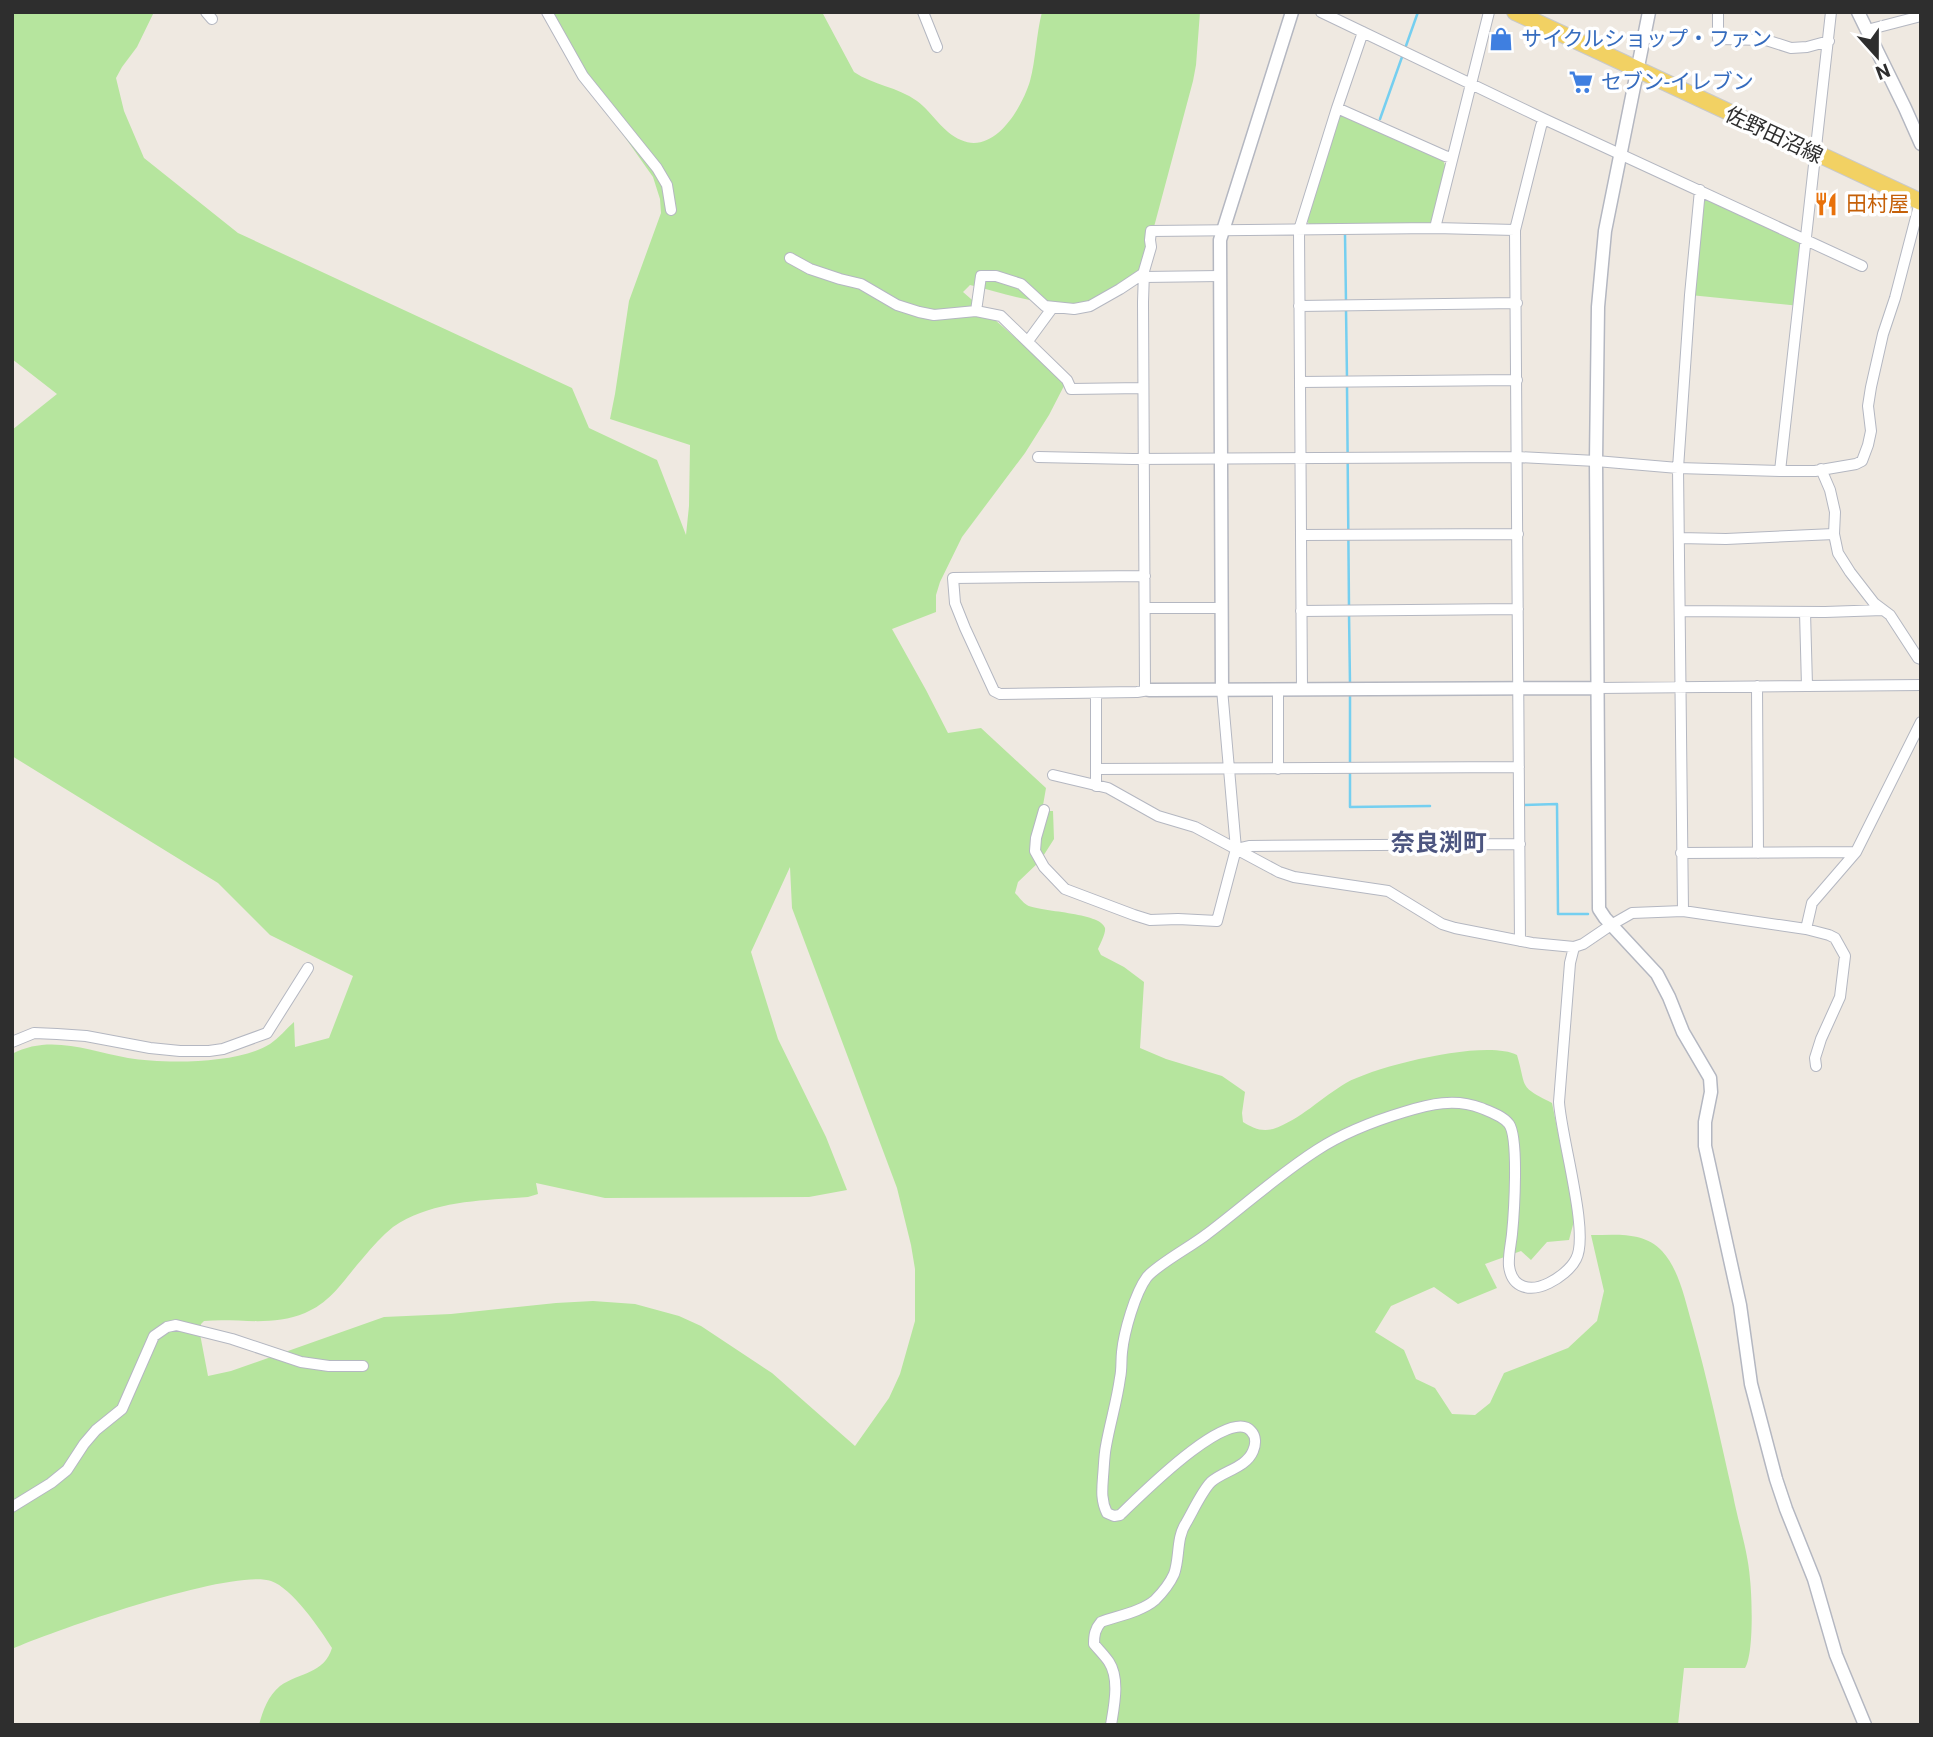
<svg xmlns="http://www.w3.org/2000/svg" width="1933" height="1737" viewBox="0 0 1933 1737" font-family="Roboto,'Noto Sans JP',sans-serif">
<style>
.green{fill:#b6e59e;fill-rule:evenodd}
.lines{fill:none;stroke-linecap:round;stroke-linejoin:round}
.stream{stroke:#75cff0;stroke-width:2.5}
.minor-casing{stroke:#b4b7c1;stroke-width:12}
.tertiary-casing{stroke:#b4b7c1;stroke-width:15}
.primary-casing{stroke:#c9c9c9;stroke-width:18}
.minor{stroke:#fff;stroke-width:10}
.tertiary{stroke:#fff;stroke-width:12}
.primary{stroke:#f2d163;stroke-width:16}
.labels{text-anchor:middle;dominant-baseline:central;stroke-width:7;stroke-linejoin:round;paint-order:stroke}
.shop-label{font-size:21px;fill:#366cbe;stroke:#fff;text-anchor:start}
.street-label{font-size:21px;fill:#2e2e2e;stroke:#fff}
.food-label{font-size:21px;fill:#c56008;stroke:#fff;text-anchor:start}
.quarter-label{font-size:24px;font-weight:bold;fill:#4d5680;stroke:#fff}
</style>
<rect width="100%" height="100%" fill="#efe9e1"/>
<path class="green" d="M12,12H154L137,47L122,67L116,78L124,111L144,158L238,233L572,388L589,428L657,460L686,535L689,506L690,445L610,419L615,394L629,301L661,213L660,199L653,177L567,55L547,12H822L854,72C873,85 898,87 917,101C933,113 942,132 961,140C994,155 1022,108 1030,81C1036,59 1036,35 1042,12H1200L1196,65L1193,81L1139,283C1128,288 1116,294 1104,298C1059,313 1014,296 970,285L963,292L1066,382L1049,415L1025,453L962,537L940,582L936,595V612L892,629L926,690L948,733L981,728L1046,788L1042,811H1053L1054,839L1040,861L1018,882L1015,893C1018,896 1023,903 1027,905C1038,912 1101,912 1105,928C1106,933 1100,944 1098,949L1101,955L1124,967L1144,982L1140,1048L1166,1059L1222,1076L1245,1092L1242,1113L1243,1122C1253,1128 1261,1132 1273,1129C1300,1120 1322,1097 1346,1083C1377,1066 1485,1039 1517,1055C1527,1089 1518,1086 1552,1103L1575,1217L1569,1240L1547,1242L1531,1260L1521,1251L1485,1264L1497,1288L1458,1304L1434,1287L1391,1306L1375,1332L1404,1350L1416,1379L1435,1388L1452,1414L1475,1415L1490,1403L1504,1373L1568,1348L1597,1321L1604,1291L1591,1235C1615,1235 1644,1231 1662,1251C1679,1269 1685,1300 1692,1324C1708,1381 1720,1438 1733,1495C1738,1522 1748,1551 1750,1579C1752,1597 1754,1654 1745,1668H1684L1678,1725H259C263,1710 268,1696 280,1686C300,1672 324,1674 332,1648C320,1629 292,1588 271,1581C232,1568 55,1630 12,1649V1054C50,1034 89,1051 128,1058C165,1064 238,1064 270,1044C279,1038 286,1029 294,1022L295,1047L329,1038L353,976L270,935L218,883L12,756V430L57,394L12,359ZM790,867L792,908L897,1188L911,1245L915,1269V1321L900,1374L889,1398L855,1446L772,1373L701,1326L679,1316L635,1304L593,1301L556,1303L451,1314L384,1317L231,1371L208,1376L200,1334L201,1324L204,1321C239,1318 272,1327 305,1313C333,1301 344,1279 363,1258C372,1247 382,1236 393,1227C433,1200 482,1201 528,1197L538,1194L536,1183L605,1198L809,1197L847,1190L826,1137L778,1039L751,952Z
M1345,114L1443,160L1446,168L1434,221L1427,226H1310L1306,219L1338,117Z
M1700,190L1806,240L1800,306L1690,295Z"/>
<g class="lines">
<path class="stream" d="M1380,119L1418,12
M1345,235L1346,302
M1346,309L1347,379
M1347,386L1349,607
M1349,613L1350,684
M1350,694V764
M1350,771V807L1430,806
M1524,805L1557,804L1558,914H1588"/>
<g class="minor-casing">
<path id="minor" d="M206,12L212,19
M547,12L583,76L657,168L667,185L671,210
M923,12L937,47
M1321,12L1544,119L1862,266
M1718,12V39L1766,40L1791,48L1807,47L1829,41
M1867,30L1921,16
M1337,108L1445,156L1452,158
M1435,228L1489,12
M790,258L810,269L840,279L861,284L897,305L919,312L934,315L976,311L1001,316L1067,380L1071,389L1143,388
M1144,277L1220,276
M1299,306L1517,303
M976,311L981,276H996L1021,284L1045,306L1074,309L1090,306L1120,289L1144,273
M1028,341L1053,307
M1300,382L1517,380
M1038,457L1133,459L1518,457L1596,461L1678,468L1780,471H1815L1856,464L1862,461L1868,445L1871,431L1868,406L1871,387L1883,334L1895,298L1920,202
M1821,469L1830,490L1835,512L1834,534L1838,553L1850,572L1874,603L1890,615L1918,658L1921,659
M1780,471L1831,12
M1301,535L1518,534
M1679,538L1726,539L1834,534
M1145,576L953,578L955,603L965,628L994,691L1000,694L1137,692L1149,690
M1145,608H1222
M1301,611L1518,609
M1680,611L1825,612L1883,610
M1805,612L1807,686
M1757,686L1758,853
M1599,688L1921,685
M1278,689V769
M1302,689L1299,230L1337,108L1363,32
M1145,690L1143,302L1144,271L1151,247L1150,240L1151,231L1435,228L1515,230
M1096,693V786
M1096,769L1519,767
M1053,775L1108,788L1158,816L1195,827L1279,872L1294,877L1388,891L1442,924L1455,928L1532,943L1574,947L1583,944L1611,925L1632,913L1683,911L1806,929L1829,935L1835,938L1845,956L1840,997L1821,1039L1815,1058L1816,1066
M1044,810L1036,838L1035,851L1044,867L1065,889L1134,915L1150,920L1178,919L1217,921L1236,849L1222,689
M1236,849L1249,846L1520,844
M1681,853L1856,852
M1683,911L1678,468L1690,295L1700,190
M1806,929L1812,903L1856,852L1921,722
M1520,941L1515,230L1541,126L1544,119
M12,1042L34,1033L57,1034L86,1036L150,1048L180,1051H209L223,1049L267,1033L308,968
M12,1507L51,1483L67,1470L84,1444L96,1430L122,1409L154,1336L167,1327L176,1325L232,1339L301,1362L329,1366H363
M1111,1725C1114,1706 1120,1679 1109,1662C1105,1656 1099,1650 1094,1644C1094,1635 1095,1629 1101,1622C1117,1616 1141,1612 1155,1600C1161,1594 1170,1583 1174,1574C1180,1558 1176,1538 1186,1523C1193,1511 1202,1491 1211,1482C1223,1471 1246,1468 1253,1451C1256,1444 1256,1436 1251,1431C1229,1405 1137,1499 1120,1515L1114,1516L1107,1513C1101,1501 1102,1490 1103,1477C1104,1467 1104,1456 1106,1446C1110,1423 1117,1401 1120,1378C1122,1370 1121,1361 1122,1352C1124,1332 1135,1293 1147,1277C1158,1264 1192,1246 1207,1234C1244,1206 1278,1175 1317,1150C1343,1133 1374,1121 1404,1112C1430,1104 1455,1098 1481,1108C1491,1112 1503,1116 1509,1124C1519,1138 1514,1214 1512,1234C1511,1244 1508,1256 1509,1266C1512,1289 1531,1292 1549,1283C1559,1278 1571,1269 1576,1259C1590,1234 1561,1137 1559,1102L1570,963L1574,947"/>
</g>
<g class="tertiary-casing">
<path id="tertiary" d="M1649,12L1605,231L1598,307L1596,461L1599,909L1605,918L1657,974L1669,997L1683,1032L1710,1078L1711,1092L1705,1122V1146L1740,1305L1751,1384L1776,1479L1786,1509L1814,1579L1836,1655L1865,1725
M1858,12L1905,108L1921,144
M1222,689L1220,240L1292,12
M1149,690L1599,688"/>
</g>
<g class="primary-casing">
<path id="primary" d="M1515,12L1921,202"/>
</g>
<use href="#minor" class="minor"/>
<use href="#tertiary" class="tertiary"/>
<use href="#primary" class="primary"/>
</g>
<defs>
<g id="shop-bare" transform="scale(1.89)"><path d="M-5-2.5h2.3a2.7 3.5 0 0 1 5.4 0H5L5.5 6h-11ZM-1.5-2.5h3a1.5 2.3 0 0 0-3 0Z" fill="#3f7fe0" stroke="#fff" stroke-width="2.5" paint-order="stroke"/></g>
<g id="supermarket-bare" transform="scale(1.89)"><path d="M-6-5.5h2.5l.6 2H6L4.5 2H-2.5L-4.4-4H-6ZM-1.5 3.2a1.3 1.3 0 1 0 .1 0ZM3 3.2a1.3 1.3 0 1 0 .1 0Z" fill="#3f7fe0" stroke="#fff" stroke-width="2.5" paint-order="stroke"/></g>
<g id="restaurant-bare" transform="scale(1.89)"><path d="M-5-6h1v4h1v-4h1v4h1v-4h1v5L-1.5 .5V6h-2V.5L-5-1ZM5-6V6H3V1.5H1.5Q1.5-4 5-6Z" fill="#e8710a" stroke="#fff" stroke-width="2.5" paint-order="stroke"/></g>
</defs>
<g fill-rule="evenodd">
<use href="#shop-bare" x="1501" y="39"/>
<use href="#supermarket-bare" x="1581" y="82"/>
<use href="#restaurant-bare" x="1826" y="204"/>
</g>
<g class="labels">
<g class="shop-label">
<text x="1521" y="39">サイクルショップ・ファン</text>
<text x="1601" y="82">セブン-イレブン</text>
</g>
<g class="street-label">
<text transform="translate(1774 135) rotate(25)">佐野田沼線</text>
</g>
<g class="food-label">
<text x="1846" y="204">田村屋</text>
</g>
<g class="quarter-label">
<text x="1439" y="843">奈良渕町</text>
</g>
</g>
<rect width="1933" height="1737" fill="none" stroke="#2e2e2e" stroke-width="28"/>
<g transform="translate(1877 56) rotate(159)" stroke="#ffffff" stroke-width="5" paint-order="stroke">
<path d="M0-5L12 26L0 18L-12 26Z" fill="#2e2e2e"/>
<text y="-10" font-size="19" font-weight="bold" text-anchor="middle" fill="#2e2e2e">N</text>
</g>
</svg>
